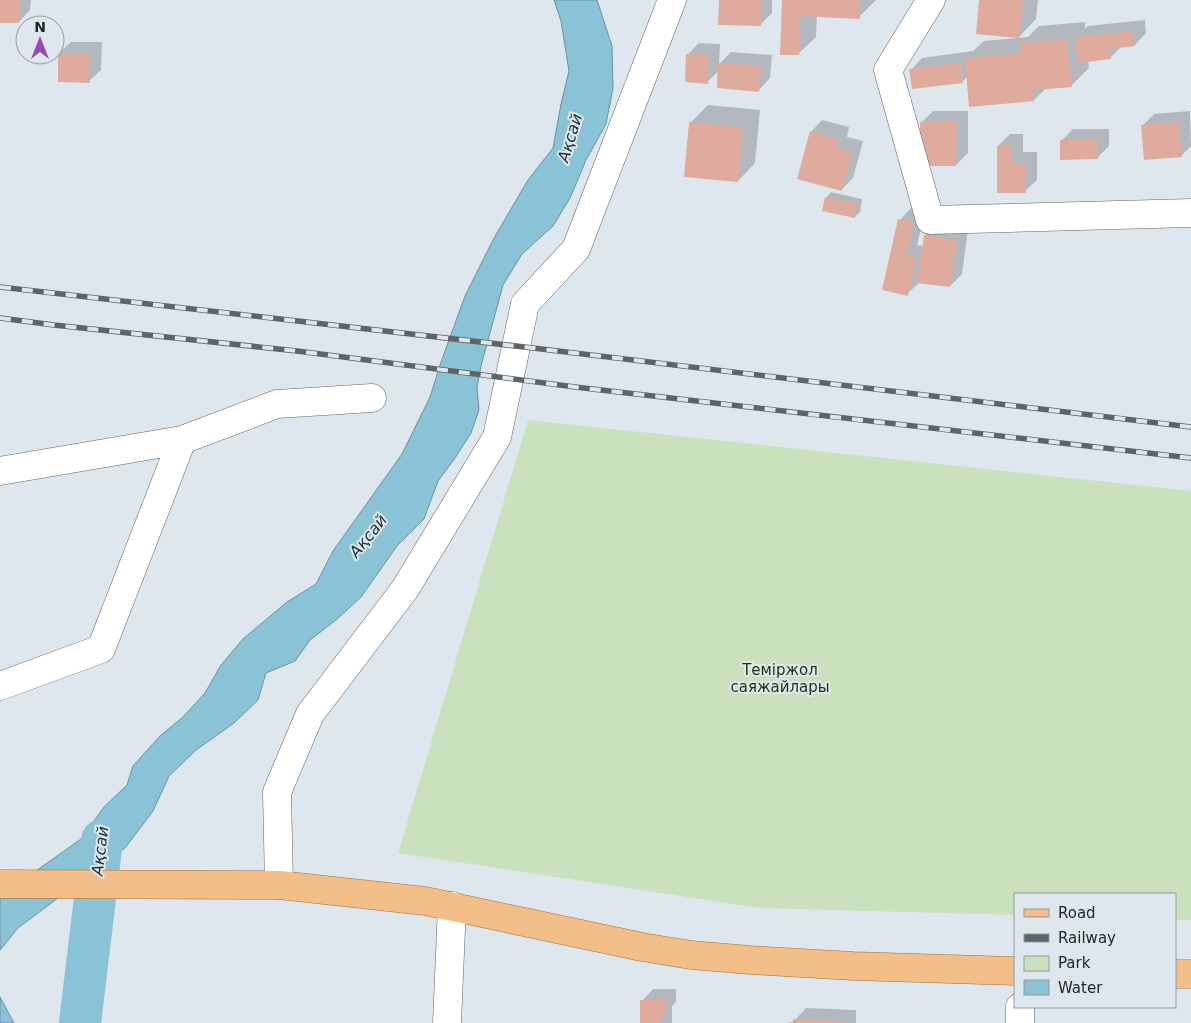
<svg xmlns="http://www.w3.org/2000/svg" width="1191" height="1023" viewBox="0 0 1191 1023" font-family="'DejaVu Sans',sans-serif">
<style>
.green{fill:#c9e1bc}
.water{fill:#8ac2d6;stroke:#6b93a2}
.shadow{fill:#0003}
.lines{fill:none;stroke-linecap:round;stroke-linejoin:round}
.river{stroke:#8ac2d6;stroke-width:42}
.building{fill:#dfab9d}
.minor-casing{stroke:#5d646a;stroke-width:29}
.major-casing{stroke:#a56e32;stroke-width:29}
.minor{stroke:#fff;stroke-width:28}
.major{stroke:#f3bf88;stroke-width:28}
.rail-casing{stroke:#5e6366;stroke-width:5.5}
.rail{stroke:#dfe7ee;stroke-width:4;stroke-dasharray:11;stroke-linecap:butt}
.labels{text-anchor:middle;dominant-baseline:central;stroke-width:4;stroke-linejoin:round;paint-order:stroke}
.park-label{font-size:15px;fill:#183205;stroke:#dfe7ee}
.water-label{font-size:16px;font-style:italic;fill:#132f38;stroke:#dfe7ee}
</style>
<rect width="100%" height="100%" fill="#dfe7ee"/>
<path class="green" d="M528,420L1191,491V920H1175V894H1015V915L759,908L398,853Z"/>
<path class="water" d="M554,0H597L612,46L613,88L606,124L586,160L570,198L553,226L522,254L503,285L481,366L477,387L479,410L471,433L455,458L438,481L424,519L397,546L361,597L336,620L310,640L295,661L266,673L258,700L234,723L196,750L169,776L153,811L125,848L18,928L0,950V890L26,878L81,839L104,807L127,785L133,766L160,736L183,717L205,693L221,665L243,639L287,602L316,584L333,551L402,454L430,397L441,362L465,296L494,238L528,180L553,148L561,104L569,71L561,21Z
M0,997L14,1023H0Z"/>
<path class="shadow" d="M0,0H31L30,10L19,22H0Z
M720,0H772V13L760,25Z
M783,0H876L859,17L817,16L816,37L798,54Z
M980,0H1038L1036,19L1019,37Z
M1145,20L1146,33L1135,45L1122,46L1110,58L1088,60L1089,68L1071,86L1046,88L1034,100L968,76L963,81L911,70L922,58L973,51L984,41L1028,37L1039,26L1085,22V29L1088,26Z
M71,42H102L101,70L89,81L59,53Z
M699,43L720,44L719,64L731,52L772,55L770,78L759,90L719,71L707,82L688,54Z
M708,105L760,110L755,163L738,181L690,123Z
M933,111H968V153L956,165L921,123Z
M1190,111L1191,146L1181,156L1142,126L1154,114Z
M822,120L849,127L847,137L863,141L853,178L842,189L811,132Z
M1073,129H1109V146L1097,158L1061,141Z
M1010,134H1023V152H1037V180L1025,191L998,146Z
M831,192L862,199L860,212L854,217L826,198Z
M911,208L925,211L917,245L923,246L925,236L936,224L968,229L962,274L950,286L919,283L907,294L900,220Z
M653,989H676V1002L672,1006V1023H641L642,1001Z
M806,1008L856,1010V1023H788L794,1021Z"/>
<g class="lines">
<path class="river" d="M80,1023L102,840"/>
</g>
<path class="building" d="M0,0H19V23H0Z
M719,0H762L761,26L718,25Z
M782,0H860V19L800,16L799,55H780Z
M979,0H1023L1019,38L976,34Z
M1133,31L1135,46L1109,49L1111,59L1078,63L1075,37Z
M1067,39L1072,87L1034,90V101L969,107L965,58L1021,53L1020,43Z
M58,53H90V83L58,82Z
M686,54L709,55L708,84L685,82Z
M718,63L761,66L759,92L717,88Z
M961,63L963,83L912,89L909,69Z
M689,122L743,128L738,182L684,177Z
M920,122H957L956,166H920Z
M1178,122L1182,157L1144,160L1141,125Z
M810,131L838,139L836,148L852,152L842,191L797,179Z
M1060,140H1097L1098,159L1060,160Z
M997,146H1012V163H1026V193H997Z
M825,197L858,204L855,218L822,211Z
M898,219L914,222L906,256L916,259L908,296L882,290Z
M924,235L957,240L950,287L917,283Z
M640,1000H665V1015H661V1023H640Z
M793,1019L845,1021V1023H793Z"/>
<g class="lines">
<g class="minor-casing">
<path id="minor" d="M931,0L888,70L930,220L1191,213
M0,471L182,440L277,404L372,398
M0,686L101,649L182,440
M279,885L277,792L310,714L405,589L497,437L525,304L576,249L672,0
M447,1023L452,906
M1020,1023V1007"/>
</g>
<g class="major-casing">
<path id="major" d="M0,884L279,885L425,901L642,947L691,955L750,960L853,966L1015,971
M1175,974H1191"/>
</g>
<use href="#minor" class="minor"/>
<use href="#major" class="major"/>
<g class="rail-casing">
<path id="rail" d="M0,287L533,348L1191,427
M0,318L54,325L297,351L575,387L1191,458"/>
</g>
<use href="#rail" class="rail"/>
</g>
<g class="labels">
<g class="park-label">
<text x="780" y="670">Теміржол<tspan x="780" dy="17">саяжайлары</tspan></text>
</g>
<g class="water-label">
<text transform="translate(570 138) rotate(-73)">Ақсай</text>
<text transform="translate(368 536) rotate(-51)">Ақсай</text>
<text transform="translate(100 851) rotate(-83)">Ақсай</text>
</g>
</g>
<rect x="1014" y="893" width="162" height="115" fill="#dfe7ee" stroke="#949a9f"/>
<rect x="1024" y="909" width="25" height="8" fill="#f3bf88" stroke="#949a9f"/>
<text x="1058" y="918" font-size="15" fill="#232628">Road</text>
<rect x="1024" y="934" width="25" height="8" fill="#5e6366" stroke="#949a9f"/>
<text x="1058" y="943" font-size="15" fill="#232628">Railway</text>
<rect x="1024" y="956" width="25" height="15" fill="#c9e1bc" stroke="#949a9f"/>
<text x="1058" y="968" font-size="15" fill="#232628">Park</text>
<rect x="1024" y="980" width="25" height="15" fill="#8ac2d6" stroke="#949a9f"/>
<text x="1058" y="993" font-size="15" fill="#232628">Water</text>
<g transform="translate(40 40)"><circle r="24" fill="#dfe7ee" stroke="#949a9f"/>
<path d="M0-4L9 19L0 12L-9 19Z" fill="#9c49b8"/>
<text y="-8" font-size="14" font-weight="bold" text-anchor="middle" fill="#232628">N</text>
</g>
</svg>
